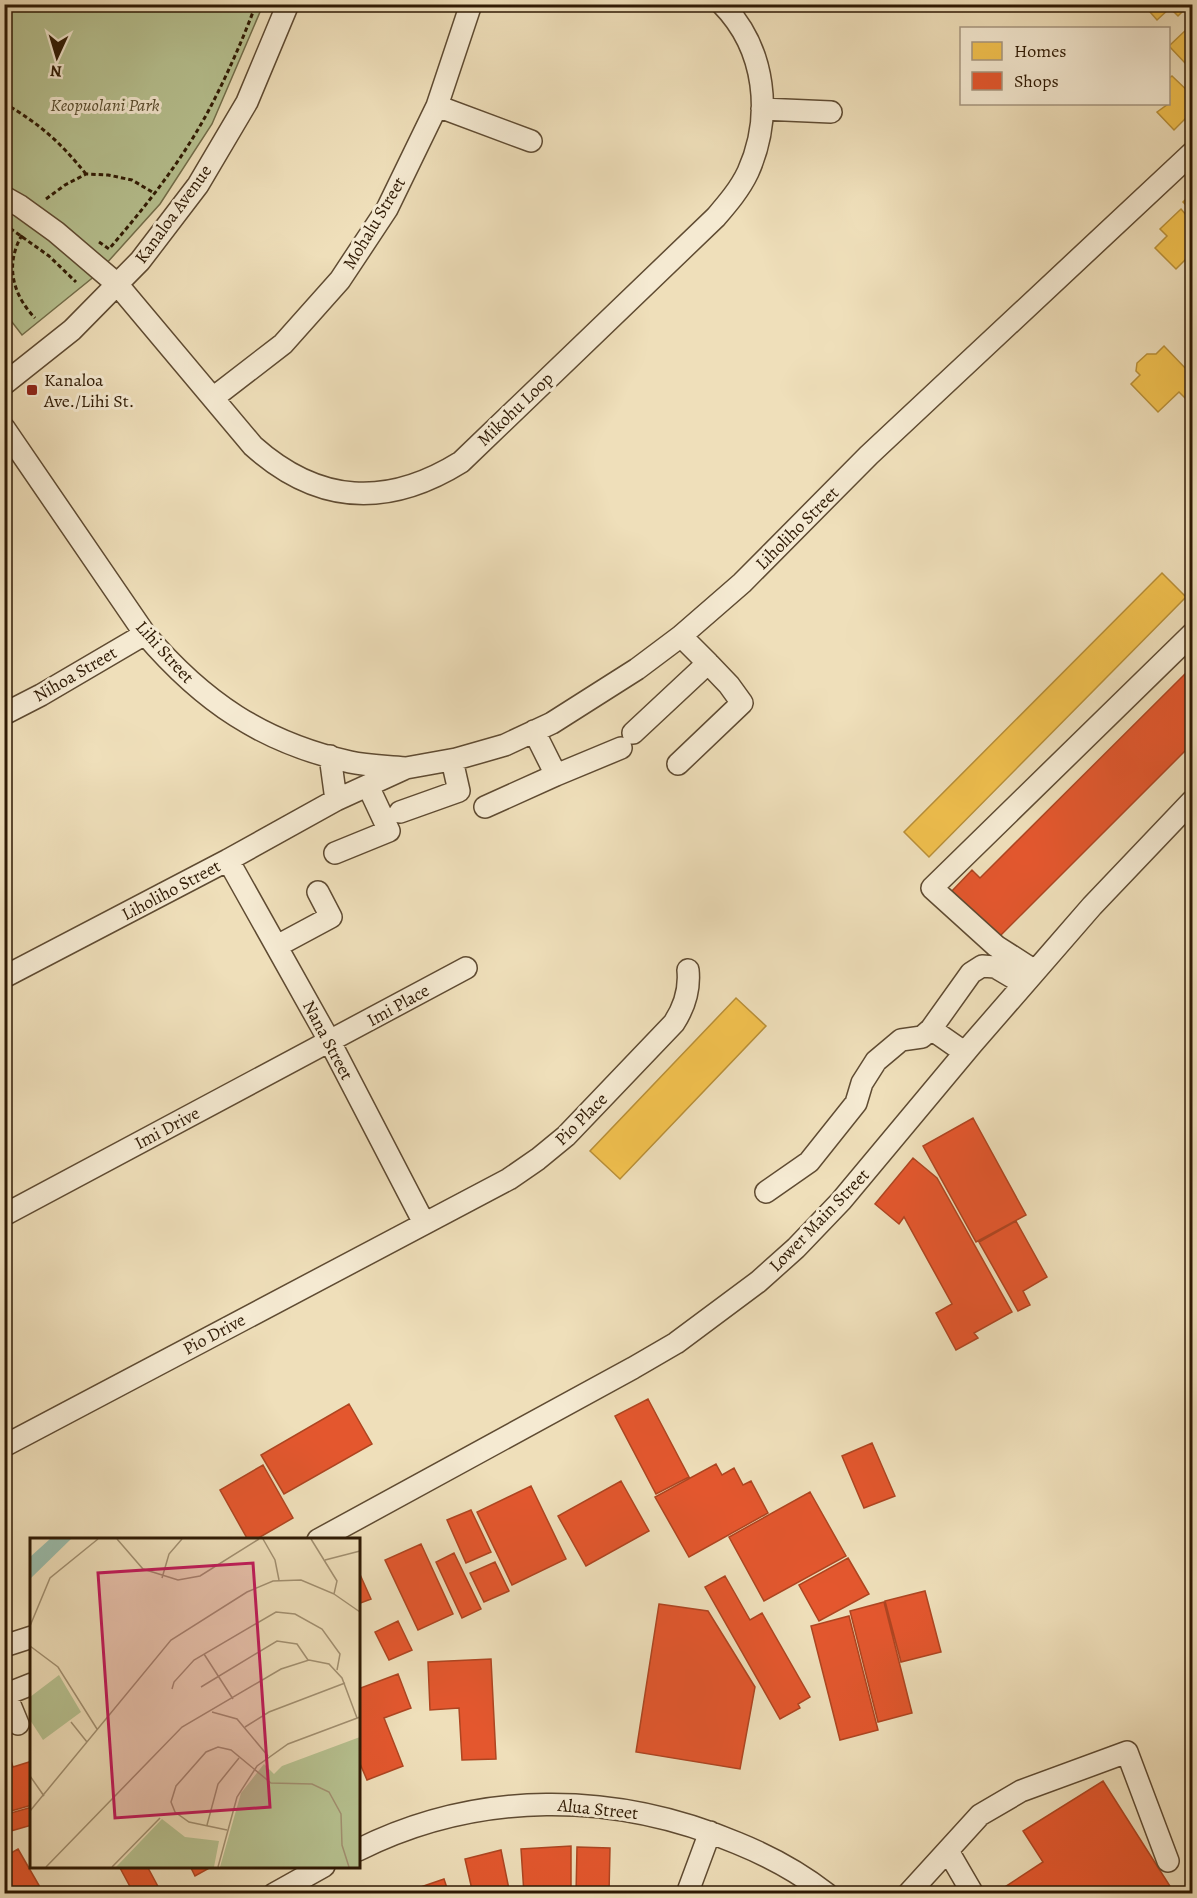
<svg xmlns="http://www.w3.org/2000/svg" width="1197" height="1898" viewBox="0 0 1197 1898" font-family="Alegreya,serif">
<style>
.park{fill:#b7c291;stroke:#736e4a;stroke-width:1.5}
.homes{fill:#f2c14e;stroke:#b88f38;stroke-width:1.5}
.shops{fill:#e4572e;stroke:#ae4521;stroke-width:1.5}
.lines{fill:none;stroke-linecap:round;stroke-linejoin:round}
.minor-casing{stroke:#5f4b32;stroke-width:24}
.path{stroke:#2f1a04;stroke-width:3;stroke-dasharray:4.5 3;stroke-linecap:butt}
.minor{stroke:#f5ead2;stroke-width:21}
.poi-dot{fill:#8f2418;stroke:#f5ead2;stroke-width:2}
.labels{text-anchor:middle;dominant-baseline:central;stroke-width:6;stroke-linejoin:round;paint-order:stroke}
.park-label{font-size:18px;font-style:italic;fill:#584c2e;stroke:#f5ead2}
.street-label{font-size:18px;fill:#2f1a04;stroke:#f5ead2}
.poi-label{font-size:18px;fill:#2f1a04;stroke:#f5ead2;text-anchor:start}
.inset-road{fill:none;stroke:#a29071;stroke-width:1.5}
.view{fill:#c2185b;fill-opacity:0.15;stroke:#c2185b;stroke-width:3}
.inset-edge{fill:none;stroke:#2f1a04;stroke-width:3}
</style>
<rect width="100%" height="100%" fill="#efdfba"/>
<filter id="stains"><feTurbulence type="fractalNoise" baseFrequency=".00333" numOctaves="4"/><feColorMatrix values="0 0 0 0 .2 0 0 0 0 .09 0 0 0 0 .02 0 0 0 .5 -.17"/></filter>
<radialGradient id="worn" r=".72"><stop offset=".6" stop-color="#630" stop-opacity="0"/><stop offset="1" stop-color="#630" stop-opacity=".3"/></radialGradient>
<path class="park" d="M4,5H263L212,124L160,204L96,275L22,335L5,313Z"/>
<path class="homes" d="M1143,4H1190L1178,16L1170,8L1157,20Z
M1189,27L1192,31V56L1185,63L1169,46Z
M1172,76L1192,95V112L1174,130L1157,112L1168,104V79Z
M1192,193V211L1183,202Z
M1181,209L1192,222L1190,225L1192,228V253L1176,269L1155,248L1167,236L1160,229Z
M1164,346L1187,370L1192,364V397L1188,401L1179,392L1158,412L1131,384L1140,375L1136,371L1137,363L1147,354H1156Z
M1162,573L1186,597L929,857L904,832Z
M736,998L766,1026L620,1179L590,1151Z"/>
<path class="shops" d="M1192,667V744L996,940L950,893L972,870L980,878Z
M973,1118L1026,1215L976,1242L923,1146Z
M913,1158L937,1178L1012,1312L974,1333L978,1338L956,1350L936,1313L952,1304L904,1217L899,1224L875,1204Z
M1016,1221L1047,1277L1023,1291L1030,1305L1018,1311L979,1242Z
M648,1399L689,1477L656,1494L615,1416Z
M349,1404L372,1444L284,1494L261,1455Z
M872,1443L895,1496L864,1508L842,1456Z
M716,1464L722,1475L734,1468L743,1485L751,1481L768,1513L689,1557L655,1497Z
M263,1465L293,1518L255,1540H248L220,1490Z
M621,1481L649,1531L586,1566L558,1516Z
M531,1486L566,1559L512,1585L477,1512Z
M810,1492L846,1556L764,1601L729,1537Z
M471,1510L491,1552L466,1563L447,1520Z
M421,1544L453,1614L418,1630L385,1560Z
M454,1553L481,1609L462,1618L436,1562Z
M848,1558L869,1594L819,1621L799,1585Z
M495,1562L509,1591L484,1602L470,1573Z
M358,1570L371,1599L358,1604Z
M725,1576L750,1620L762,1613L810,1697L798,1704L800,1708L780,1719L705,1587Z
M925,1591L941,1652L901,1662L885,1601Z
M884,1602L912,1713L878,1722L850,1611Z
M659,1604L708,1611L755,1687L740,1769L636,1752Z
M849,1616L878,1730L840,1740L811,1626Z
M398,1621L412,1650L389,1660L375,1632Z
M491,1659L496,1759L462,1760L459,1708L430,1710L428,1662Z
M398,1674L411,1708L384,1718L403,1766L367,1780L358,1759V1689Z
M4,1738L13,1767L32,1761V1805L11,1811L4,1794Z
M1103,1781L1175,1894H994L1043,1862L1023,1831Z
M32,1807V1825L4,1833V1815Z
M571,1846V1894H524L521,1849Z
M577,1847L610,1848L609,1894H576Z
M18,1849L44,1894H4V1857Z
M501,1850L510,1894H473L465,1859Z
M119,1866H147L162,1894H134Z
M190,1866H213L195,1876Z
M444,1879L449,1894H410L409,1891Z"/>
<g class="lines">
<g class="minor-casing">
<path id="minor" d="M437,106L531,141
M762,109L831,112
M4,197L20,206L56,232L117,284L253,446C318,504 387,508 461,462L716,217C728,203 740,189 748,172C773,116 766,49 722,4
M4,384L72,330L140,261L198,185L247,102L288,4
M213,398L283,344L340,280L387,209L437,106L471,4
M4,428L145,634C203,702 262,742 350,762C368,766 387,766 405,768
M4,714L41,695L145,634
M633,733L708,663L681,636
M330,756L336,800
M678,764L742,703L729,685L708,663
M556,775L621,748
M485,807L556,775L534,731
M400,812L459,791L452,760
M335,853L389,831L368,786
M228,860L330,1042L424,1223
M277,946L331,917L318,892
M1035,971L996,946L932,888L1192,634
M4,977L228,860L336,800L406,768L456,759L505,745L552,723L637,669L681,636L742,583L869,455L1192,153
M964,1052L931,1029L971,973L982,966L995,967L1024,984
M766,1192L809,1162L856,1103L862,1083L876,1061L901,1040L922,1037L931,1029
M4,1215L466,968
M4,1446L509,1179L538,1159L566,1136L674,1023C685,1006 690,990 688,970
M318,1540L633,1368L676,1343L758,1282L796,1248L841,1201L972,1044L1092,906L1192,801
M4,1646L32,1637
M4,1695L32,1684
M6,1695L18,1724
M358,1850C478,1790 614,1791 737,1843C769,1856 799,1872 827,1894
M948,1851L973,1894
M274,1894L324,1866
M687,1894L710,1832
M908,1894L980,1815L1021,1791L1127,1752L1168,1861"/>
</g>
<path class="path" d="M4,103C41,125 59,141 86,174
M46,199L65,185L86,174L108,175L132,180L154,193
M4,224L49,256L76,282
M22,235C5,264 12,294 35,318
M99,242L109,249C147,205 184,158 211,106C228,73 243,39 256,4
M4,270H12"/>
<use href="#minor" class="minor"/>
</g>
<rect class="poi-dot" x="26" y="384" width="12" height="12" rx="3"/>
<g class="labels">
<g class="park-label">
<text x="105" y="105">Keopuolani Park</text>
</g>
<g class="street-label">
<text transform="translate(173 214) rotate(-54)">Kanaloa Avenue</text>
<text transform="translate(374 223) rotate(-59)">Mohalu Street</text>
<text transform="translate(515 409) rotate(-44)">Mikohu Loop</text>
<text transform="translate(797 528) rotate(-45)">Liholiho Street</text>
<text transform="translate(165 652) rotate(48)">Lihi Street</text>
<text transform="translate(75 674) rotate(-30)">Nihoa Street</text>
<text transform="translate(171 890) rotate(-28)">Liholiho Street</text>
<text transform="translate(398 1005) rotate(-29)">Imi Place</text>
<text transform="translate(328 1040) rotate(62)">Nana Street</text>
<text transform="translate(581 1119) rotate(-45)">Pio Place</text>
<text transform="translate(167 1128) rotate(-28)">Imi Drive</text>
<text transform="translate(819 1220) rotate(-46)">Lower Main Street</text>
<text transform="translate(214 1334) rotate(-28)">Pio Drive</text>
<text transform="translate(598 1809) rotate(6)">Alua Street</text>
</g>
<g class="poi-label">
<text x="44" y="380">Kanaloa<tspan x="44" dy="21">Ave./Lihi St.</tspan></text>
</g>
</g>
<g transform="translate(30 1538)">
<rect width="330" height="330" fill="#efdfba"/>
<path d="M29,137L51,174L13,202L0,182V159ZM330,199V329H190L211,255L234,226L244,236L252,228ZM132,281L155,299L189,303L184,329H86Z" fill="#b7c291"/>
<path d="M20,1H41L0,41V19Z" fill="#9abdac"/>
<path class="inset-road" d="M87,1L113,31L148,42L170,38L229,1M233,1L245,22L249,42M295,22L330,13M132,40L139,16L152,1M304,56L330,74M0,88L20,40L68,1M0,108L28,129L67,191M174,116L203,161M171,149L247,103L267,106L278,122M142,151L144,144L164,122L246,74L265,76L292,91L310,116L307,132M182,174L207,181L238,218M41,184L57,204M215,189L239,174L315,145M0,238L14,258M0,273L141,102L217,54L243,43L271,42L304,56L307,43L281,1M177,287L188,246L209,220M197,292L159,284L145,274L141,264L146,248L176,214L188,209L201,212L241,245L282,246L299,254L311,276L312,307L319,329M16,329L152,189L251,131L279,122L299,126L312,140L327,180M82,329L130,280M188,329L207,259L227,228L258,206L330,179"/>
<path class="view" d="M223,25L240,269L85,280L68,35Z"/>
<rect width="330" height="330" class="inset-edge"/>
</g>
<rect width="1197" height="1898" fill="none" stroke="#efdfba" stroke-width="24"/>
<rect x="6" y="6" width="1185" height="1886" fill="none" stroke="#2f1a04" stroke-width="3"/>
<rect x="12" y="12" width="1173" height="1874" fill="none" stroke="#2f1a04" stroke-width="1.5"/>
<rect x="960" y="27" width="210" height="78" fill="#f5ead2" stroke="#a69780" stroke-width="1.5"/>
<rect x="972" y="42" width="30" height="18" fill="#f2c14e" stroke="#a69780" stroke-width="1.5"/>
<text x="1014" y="57" font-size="18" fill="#2f1a04">Homes</text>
<rect x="972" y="72" width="30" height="18" fill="#e4572e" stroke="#a69780" stroke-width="1.5"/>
<text x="1014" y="87" font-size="18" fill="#2f1a04">Shops</text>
<g transform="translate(57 57) rotate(184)" stroke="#f5ead2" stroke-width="4.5" paint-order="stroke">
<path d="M0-4.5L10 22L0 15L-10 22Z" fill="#2f1a04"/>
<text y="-9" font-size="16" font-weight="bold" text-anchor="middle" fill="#2f1a04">N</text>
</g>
<rect width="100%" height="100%" filter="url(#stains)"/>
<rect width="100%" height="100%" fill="url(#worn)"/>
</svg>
